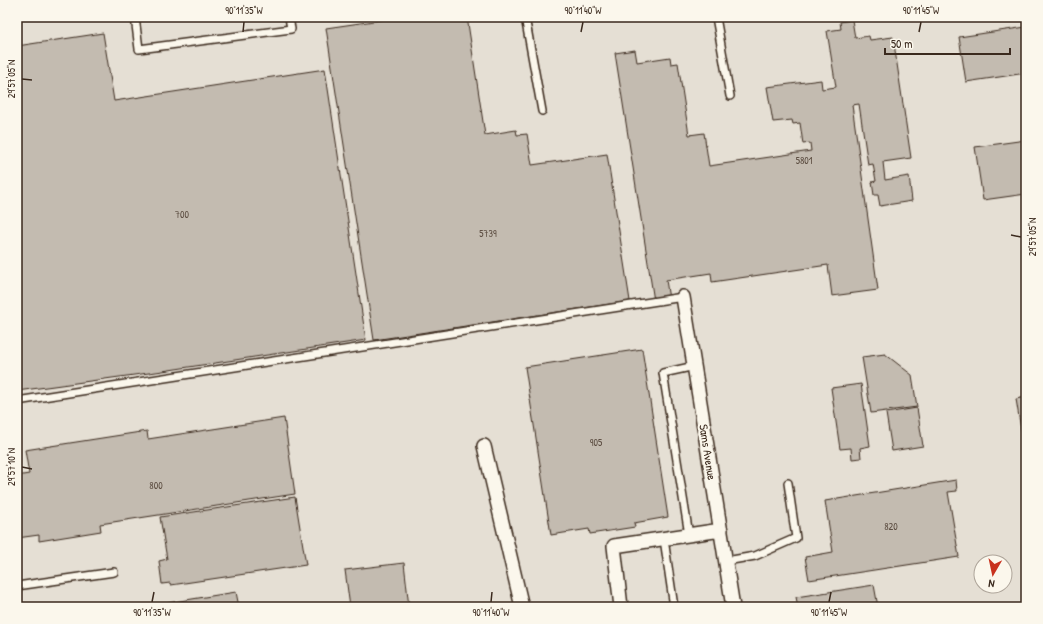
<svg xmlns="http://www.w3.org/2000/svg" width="1043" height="624" viewBox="0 0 1043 624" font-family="'Patrick Hand',sans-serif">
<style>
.built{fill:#e5dfd4;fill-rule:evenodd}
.building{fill:#c3bbb0;stroke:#3b2a1e}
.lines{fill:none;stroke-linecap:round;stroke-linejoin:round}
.service-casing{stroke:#3b2a1e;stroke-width:10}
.minor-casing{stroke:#3b2a1e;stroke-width:16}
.service{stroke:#fbf7ec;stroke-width:7}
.minor{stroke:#fbf7ec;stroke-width:13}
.ticks{fill:none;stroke:#3b2a1e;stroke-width:1.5}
.labels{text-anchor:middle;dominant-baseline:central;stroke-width:4;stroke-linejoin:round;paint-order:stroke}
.number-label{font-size:10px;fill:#5d4e42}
.street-label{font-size:12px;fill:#3b2a1e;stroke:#fbf7ec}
.neatline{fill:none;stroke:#3b2a1e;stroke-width:1.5}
.ticks-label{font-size:10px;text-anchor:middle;fill:#3b2a1e}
</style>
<rect width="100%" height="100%" fill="#f3efe4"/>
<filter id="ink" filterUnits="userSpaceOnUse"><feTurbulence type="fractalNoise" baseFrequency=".025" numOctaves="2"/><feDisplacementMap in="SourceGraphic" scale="8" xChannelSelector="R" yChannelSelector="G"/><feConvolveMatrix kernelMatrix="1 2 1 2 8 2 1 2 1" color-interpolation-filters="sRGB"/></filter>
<g filter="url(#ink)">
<path class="built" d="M17,17H1026V607H17ZM981,562H1005V586H981Z"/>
<path class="building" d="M401,17H467L485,135L516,130L517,135L527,134L532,165L607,154L630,301L374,340L326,28Z
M852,20L855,38L869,36L870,40L893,37L911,158L883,162L885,180L909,176L912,201L880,206L878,195H874L872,182L876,181L873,164L868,165L859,104L852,105L878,290L832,296L828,265L712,282L711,273L666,280L669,299L654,301L615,53L635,50L637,62L670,57L671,64L678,63L689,135L704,133L709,166L811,151L810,143L803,144L800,123L793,124L792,120L773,122L767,87L821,80L822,89L836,87L827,31L841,29L840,22Z
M1026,27V73L966,82L959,37Z
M103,33L114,101L325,69L366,340L156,372L17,391V46Z
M1026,140V194L983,200L975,147Z
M642,349L668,517L634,523L635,527L590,534L589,529L551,535L525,367Z
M885,354L912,375L917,407L871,413L862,357Z
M861,384L870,446L860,448L861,458L852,459L851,448L840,449L831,388Z
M1026,397V441L1023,442L1016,399Z
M917,408L923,446L892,451L886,413Z
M284,418L295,494L100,524L101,531L39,541V535L17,538V476L29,474L25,450L147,431L148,439Z
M1024,456H1026V471Z
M956,480L957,491L948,492L959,557L809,580L805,557L833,552L825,501Z
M295,497L306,565L171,585L170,583L162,584L159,561L167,559L160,517Z
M404,563L409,607H350L345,570Z
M874,585L878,607H798L796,597Z
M236,592L239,607H142Z"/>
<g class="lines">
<g class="service-casing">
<path id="service" d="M135,17L139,49L291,29L289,17
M525,17L542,111
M716,17L730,96
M17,401L683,297
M689,535L663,373L695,366
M664,539L674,607
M726,561L755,556L796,538L788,483
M17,586L114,572"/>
</g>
<g class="minor-casing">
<path id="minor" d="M683,297L733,607
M484,446L522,607
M621,607L614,546L721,530"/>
</g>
<use href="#service" class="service"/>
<use href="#minor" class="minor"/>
</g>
</g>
<path class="ticks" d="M243,32L244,22M581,32L583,22M919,32L921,22M22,79L32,80M1011,235L1021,237M22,467L32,469M152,602L154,592M491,602L492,592M829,602L831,592"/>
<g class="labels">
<g class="number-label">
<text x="804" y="160">5801</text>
<text x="182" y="214">700</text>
<text x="488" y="233">5739</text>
<text x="596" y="442">905</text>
<text x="156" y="485">800</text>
<text x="891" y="526">820</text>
</g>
<g class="street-label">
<text transform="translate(708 452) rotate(81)">Sams Avenue</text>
</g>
</g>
<rect width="1043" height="624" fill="none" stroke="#fbf7ec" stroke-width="44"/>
<g transform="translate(993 574) rotate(189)"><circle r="19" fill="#fbf7ec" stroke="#aea59a"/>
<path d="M0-3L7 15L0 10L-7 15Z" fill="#c8321e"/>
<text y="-6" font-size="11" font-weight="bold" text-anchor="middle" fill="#3b2a1e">N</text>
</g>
<path d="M885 48v6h125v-6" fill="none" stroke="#3b2a1e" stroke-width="2"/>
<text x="891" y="48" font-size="12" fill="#3b2a1e" stroke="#fbf7ec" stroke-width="3" paint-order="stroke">50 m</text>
<rect x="22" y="22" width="999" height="580" class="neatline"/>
<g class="ticks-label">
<text x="244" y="14">90°11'35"W</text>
<text x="583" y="14">90°11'40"W</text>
<text x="921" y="14">90°11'45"W</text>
<text transform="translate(11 79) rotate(-90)" y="4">29°57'05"N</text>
<text transform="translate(1032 237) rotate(-90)" y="4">29°57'05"N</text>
<text transform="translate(11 467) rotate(-90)" y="4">29°57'10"N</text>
<text x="152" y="616">90°11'35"W</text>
<text x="491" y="616">90°11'40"W</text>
<text x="829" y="616">90°11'45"W</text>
</g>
</svg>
